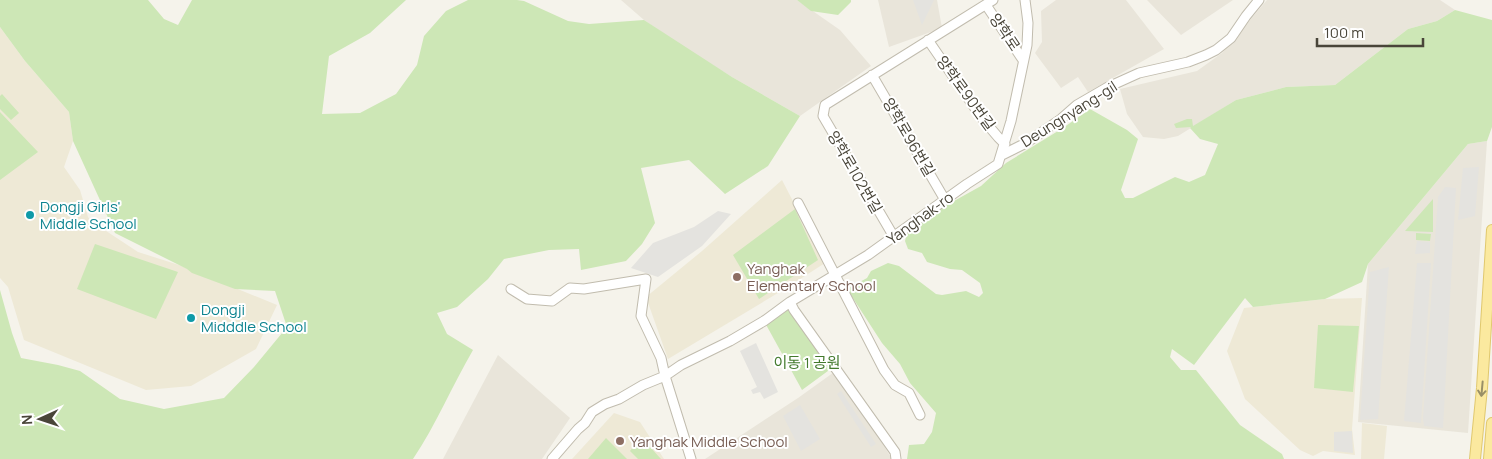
<svg xmlns="http://www.w3.org/2000/svg" width="1492" height="459" viewBox="0 0 1492 459" font-family="Manrope,'Noto Sans KR',sans-serif">
<style>
.residential{fill:#e9e5da}
.education{fill:#eee9d6}
.green{fill:#cde7b6}
.parking{fill:#e4e3df}
.lines{fill:none;stroke-linecap:round;stroke-linejoin:round}
.minor-casing{stroke:#c1bcae;stroke-width:11}
.major-casing{stroke:#e0c86e;stroke-width:12}
.minor{stroke:#fff;stroke-width:9}
.major{stroke:#fbe99f;stroke-width:10}
.oneway{stroke:#998f67}
.culture-dot{fill:#0f9aa8;stroke:#fff;stroke-width:2}
.education-dot{fill:#8d6e63;stroke:#fff;stroke-width:2}
.labels{text-anchor:middle;dominant-baseline:central;stroke-width:4;stroke-linejoin:round;paint-order:stroke}
.street-label{font-size:15px;fill:#494539;stroke:#fff}
.culture-label{font-size:15px;fill:#0d838f;stroke:#fff;text-anchor:start}
.education-label{font-size:15px;fill:#785e54;stroke:#fff;text-anchor:start}
.park-label{font-size:15px;fill:#437a2d;stroke:#fff}
</style>
<rect width="100%" height="100%" fill="#f5f3eb"/>
<path class="residential" d="M621,0H797L840,30L871,66L800,116L732,77L688,50L644,20Z
M878,0H937L942,28L889,47Z
M1056,0H1126L1164,49L1088,92L1078,77L1061,88L1035,53L1042,42L1041,11Z
M1147,0H1233L1181,35Z
M1267,0H1440L1455,10L1437,21L1408,29L1335,85L1286,87L1236,100L1178,136L1164,139L1143,137L1127,114L1120,89L1197,71L1222,53Z
M1487,141L1468,433L1358,422L1368,264L1468,144Z
M498,355L570,418L542,459H443Z
M837,370L892,459H705L798,398Z"/>
<path class="education" d="M0,27L25,61L69,112L73,141L64,167L80,190L88,217L91,221L138,252L179,265L277,305L256,349L191,386L146,390L24,340L8,287L0,278Z
M782,180L825,263L783,290L668,359L646,297L702,251Z
M1362,298L1352,429L1355,455L1323,451L1313,456L1300,450L1245,399L1227,351L1244,308L1325,299Z
M614,413L640,422L664,459H572Z
M1362,423L1387,426L1384,459H1361Z"/>
<path class="green" d="M0,0H148L164,19L178,25L192,0H406L370,33L329,56L322,114L360,113L396,94L417,65L424,36L446,11L468,0H517L524,1L568,21L589,24L644,20L732,77L800,116L768,166L725,194L689,160L641,168L655,223L642,244L626,261L581,270L579,249L549,250L504,259L488,279L457,307L437,313L447,334L473,350C452,386 436,425 413,459H0V290L12,333L21,358L58,365L80,371L120,399L164,409L224,398L254,367L287,327L275,291L235,289L192,273L187,269L115,233L73,141L69,112L25,61L0,27Z
M797,0H851V2L838,15L811,11Z
M1455,10L1492,20V127L1487,141L1468,144L1368,264L1362,282L1325,299L1253,307L1245,298L1194,365L1172,349L1170,357L1181,370H1196L1240,425L1282,454L1284,459H907L909,445L924,444L932,432L936,413L910,383L900,364L882,343L847,289L867,278L871,271L888,263L899,266L936,294L942,295L966,291L979,297L983,293L980,283L962,270L950,269L927,262L922,253L908,249L905,241L907,233L945,206L981,186L1006,163L1063,128L1090,109L1127,130L1138,139L1121,190L1125,198H1133L1175,177L1189,182L1205,175L1218,144L1200,139L1190,128L1191,127L1176,128L1174,124L1187,119H1192L1193,126L1236,100L1286,87L1335,85L1408,29L1437,21Z
M2,94L19,113L11,120L0,109V96Z
M0,112L38,152L0,180Z
M1433,199V232L1405,231Z
M795,209L818,260L759,299L733,255Z
M1416,233L1431,234L1430,241L1416,240Z
M95,244L178,272L156,319L77,289Z
M790,302L832,368L802,390L764,321Z
M1318,325L1359,326L1353,392L1314,388Z
M641,437L661,459H638L630,451Z
M606,438L627,459H588Z"/>
<path class="parking" d="M913,0H934L922,25Z
M1479,167L1475,216L1458,220L1463,168Z
M1445,187L1456,188L1443,428L1424,426L1423,418L1438,197Z
M718,211L731,214L702,246L658,277L631,268L653,243L694,227Z
M1417,241L1430,242V253L1415,254Z
M1417,263H1431L1421,423L1404,421Z
M1389,267L1378,419L1360,420L1370,272Z
M756,343L778,392L764,399L760,392L753,394L751,390L757,387L740,351Z
M841,391L876,444L871,447L837,394Z
M800,405L820,439L801,451L783,416Z
M1352,431L1353,453L1334,451V432Z"/>
<g class="lines">
<g class="minor-casing">
<path id="minor" d="M986,5L1023,60
M928,40L981,117L998,137L1005,144
M872,75L945,200
M1002,155L1026,143L1061,119L1077,105L1108,87L1139,73L1188,62L1206,55L1216,50L1231,38L1246,16L1259,0
M798,203L884,370L895,385L909,393L920,415
M894,237L823,116L825,105L993,0
M511,289L527,299L552,301L570,288L584,289L646,279L641,316L661,358L665,376L691,459
M790,302L794,310L895,452L896,459
M552,459L578,429L585,423L592,412L605,404L619,399L643,385L665,376L681,365L730,341L764,321L790,302L868,255L967,184L998,164L1011,121L1027,45L1028,23L1025,0"/>
</g>
<g class="major-casing">
<path id="major" d="M1475,459L1482,388L1492,230
M1489,459L1492,423"/>
</g>
<use href="#minor" class="minor"/>
<use href="#major" class="major"/>
</g>
<defs><path id="oneway-shaft" d="M-6 0H5M1.5-3L5.5 0L1.5 3" fill="none" stroke-width="1.6" stroke-linecap="round" stroke-linejoin="round" transform="scale(1.25)"/></defs>
<use class="oneway" href="#oneway-shaft" transform="translate(1482 389) rotate(95)"/>
<g class="culture-dot">
<circle cx="30" cy="215" r="5"/>
<circle cx="191" cy="318" r="5"/>
</g>
<g class="education-dot">
<circle cx="737" cy="277" r="5"/>
<circle cx="620" cy="441" r="5"/>
</g>
<g class="labels">
<g class="street-label">
<text transform="translate(1005 32) rotate(56)">양학로</text>
<text transform="translate(966 93) rotate(54)">양학로90번길</text>
<text transform="translate(1069 114) rotate(-32)">Deungnyang-gil</text>
<text transform="translate(909 137) rotate(60)">양학로96번길</text>
<text transform="translate(855 172) rotate(60)">양학로102번길</text>
<text transform="translate(920 218) rotate(-36)">Yanghak-ro</text>
</g>
<g class="culture-label">
<text x="40" y="206">Dongji Girls'<tspan x="40" dy="17">Middle School</tspan></text>
<text x="201" y="309">Dongji<tspan x="201" dy="17">Midddle School</tspan></text>
</g>
<g class="education-label">
<text x="747" y="268">Yanghak<tspan x="747" dy="17">Elementary School</tspan></text>
<text x="630" y="441">Yanghak Middle School</text>
</g>
<g class="park-label">
<text x="807" y="362">이동 1 공원</text>
</g>
</g>
<g transform="translate(40 419) rotate(267)" stroke="#ffffff" stroke-width="4" paint-order="stroke">
<path d="M0-4L9 19L0 12L-9 19Z" fill="#494539"/>
<text y="-8" font-size="14" font-weight="bold" text-anchor="middle" fill="#494539">N</text>
</g>
<path d="M1317 38v8h106v-8" fill="none" stroke="#494539" stroke-width="2.5"/>
<text x="1324" y="38" font-size="15" fill="#494539" stroke="#ffffff" stroke-width="4" paint-order="stroke">100 m</text>
</svg>
